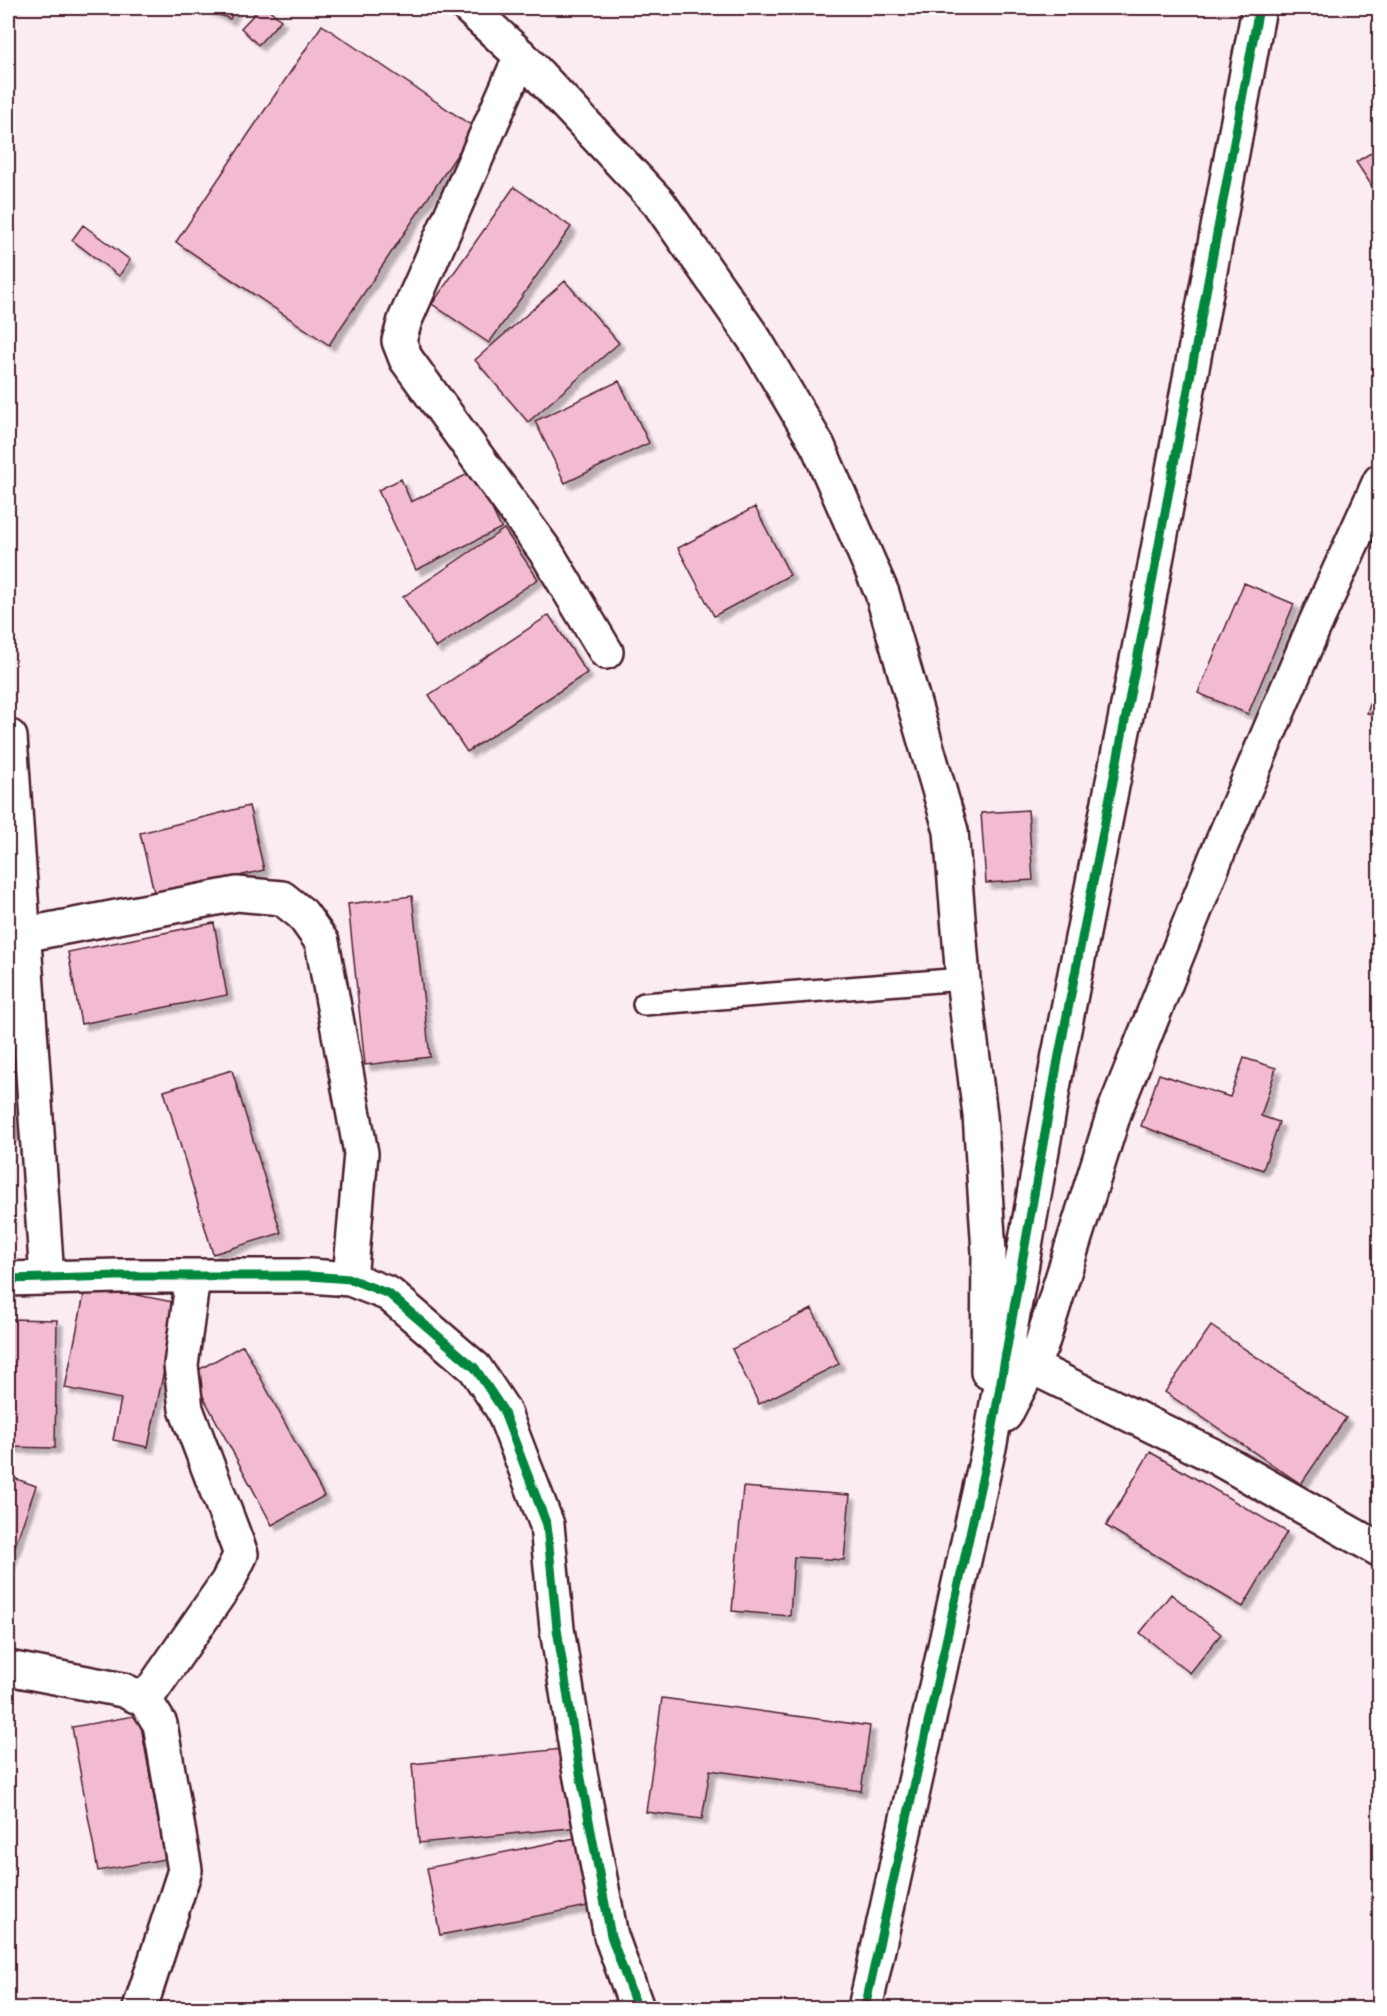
<svg xmlns="http://www.w3.org/2000/svg" width="1387" height="2016" viewBox="0 0 1387 2016" font-family="Caveat,sans-serif">
<style>
.building{fill:#f2bbd2;stroke:#4a1f2b;stroke-width:1.5;filter:url(#shadow)}
.lines{fill:none;stroke-linecap:round;stroke-linejoin:round}
.lane-casing{stroke:#4a1f2b;stroke-width:26}
.street-casing{stroke:#4a1f2b;stroke-width:38}
.secondary-casing{stroke:#4a1f2b;stroke-width:38}
.lane{stroke:#fff;stroke-width:21}
.street{stroke:#fff;stroke-width:33}
.secondary{stroke:#fff;stroke-width:33}
.cycleway-casing{stroke:#fff;stroke-width:13}
.cycleway{stroke:#00873e;stroke-width:9}
</style>
<defs>
<filter id="shadow"><feDropShadow dx="5.5" dy="5.5" stdDeviation="1.5" flood-color="#0004"/></filter>
</defs>
<rect width="100%" height="100%" fill="#fbebf2"/>
<filter id="ink" filterUnits="userSpaceOnUse"><feTurbulence type="fractalNoise" baseFrequency=".0167" numOctaves="2"/><feDisplacementMap in="SourceGraphic" scale="12" xChannelSelector="R" yChannelSelector="G"/><feConvolveMatrix kernelMatrix="1 2 1 2 8 2 1 2 1" color-interpolation-filters="sRGB"/></filter>
<g filter="url(#ink)">
<path class="building" d="M204,8H235L230,19Z
M260,8H267L281,20L258,45L241,28Z
M322,25L475,128L329,345L176,242Z
M1380,147V198L1356,162Z
M514,187L571,227L489,343L432,304Z
M83,225L130,260L119,276L72,240Z
M565,281L619,343L528,422L475,360Z
M619,381L649,443L565,483L535,421Z
M474,471L501,528L416,570L378,490L401,479L411,502Z
M755,507L790,575L714,616L678,548Z
M504,529L538,579L436,648L403,597Z
M1244,583L1294,604L1248,714L1198,693Z
M549,615L587,673L467,752L429,695Z
M1375,690L1380,691V717L1367,713Z
M249,806L264,870L155,896L140,833Z
M1028,810L1033,880L986,883L981,813Z
M412,896L430,1057L365,1065L348,904Z
M214,923L227,995L81,1024L68,952Z
M1244,1058L1276,1068L1261,1116L1279,1122L1263,1170L1141,1126L1159,1074L1230,1097Z
M232,1070L281,1233L213,1254L164,1091Z
M8,1093L15,1135L8,1137Z
M86,1285L178,1303L148,1447L113,1440L121,1399L65,1388Z
M812,1309L839,1364L759,1404L732,1349Z
M8,1319L57,1320L55,1448L8,1447Z
M1211,1326L1346,1418L1301,1484L1165,1392Z
M243,1345L324,1496L272,1525L191,1374Z
M1150,1452L1287,1532L1243,1607L1106,1526Z
M8,1476L36,1486L8,1566Z
M743,1487L850,1495L844,1560L794,1557L790,1616L732,1611Z
M1171,1594L1221,1634L1190,1673L1140,1633Z
M662,1698L870,1726L861,1791L710,1770L702,1819L646,1812Z
M139,1715L165,1859L98,1871L72,1727Z
M573,1748L580,1827L419,1843L412,1764Z
M580,1837L593,1905L440,1935L427,1868Z"/>
<g class="lines">
<g class="lane-casing">
<path id="lane" d="M644,1004L963,979"/>
</g>
<g class="street-casing">
<path id="street" d="M521,56L405,320L399,341L406,359L548,555L606,652
M10,737L47,1278
M23,935L237,894L282,898L302,914L322,942L361,1153L350,1279
M8,1279L118,1276H310L350,1279L389,1294L475,1368L503,1410L547,1525L557,1629L580,1773L611,1936L637,2008
M1030,1366L1212,1455L1380,1550
M8,1668L123,1690L145,1700L160,1724L185,1870L140,2008
M145,1700L228,1581L241,1554L186,1409L181,1365L193,1277"/>
</g>
<g class="secondary-casing">
<path id="secondary" d="M469,8L521,56L659,203L755,340L818,446L882,593L951,831L963,979L980,1115L989,1252L988,1372
M1005,1415L1041,1346L1115,1110L1219,850L1312,631L1380,481
M865,2008L990,1443L1058,1060L1147,609L1259,8"/>
</g>
<use href="#lane" class="lane"/>
<use href="#street" class="street"/>
<use href="#secondary" class="secondary"/>
<g class="cycleway-casing">
<path id="cycleway" d="M8,1279L118,1276H310L350,1279L389,1294L475,1368L503,1410L547,1525L557,1629L580,1773L611,1936L637,2008
M865,2008L990,1443L1058,1060L1147,609L1259,8"/>
</g>
<use href="#cycleway" class="cycleway"/>
</g>
</g>
<rect width="1387" height="2016" fill="none" stroke="#fff" stroke-width="30"/>
<rect x="15" y="15" width="1357" height="1986" fill="none" stroke="#4a1f2b" stroke-width="2" filter="url(#ink)"/>
</svg>
